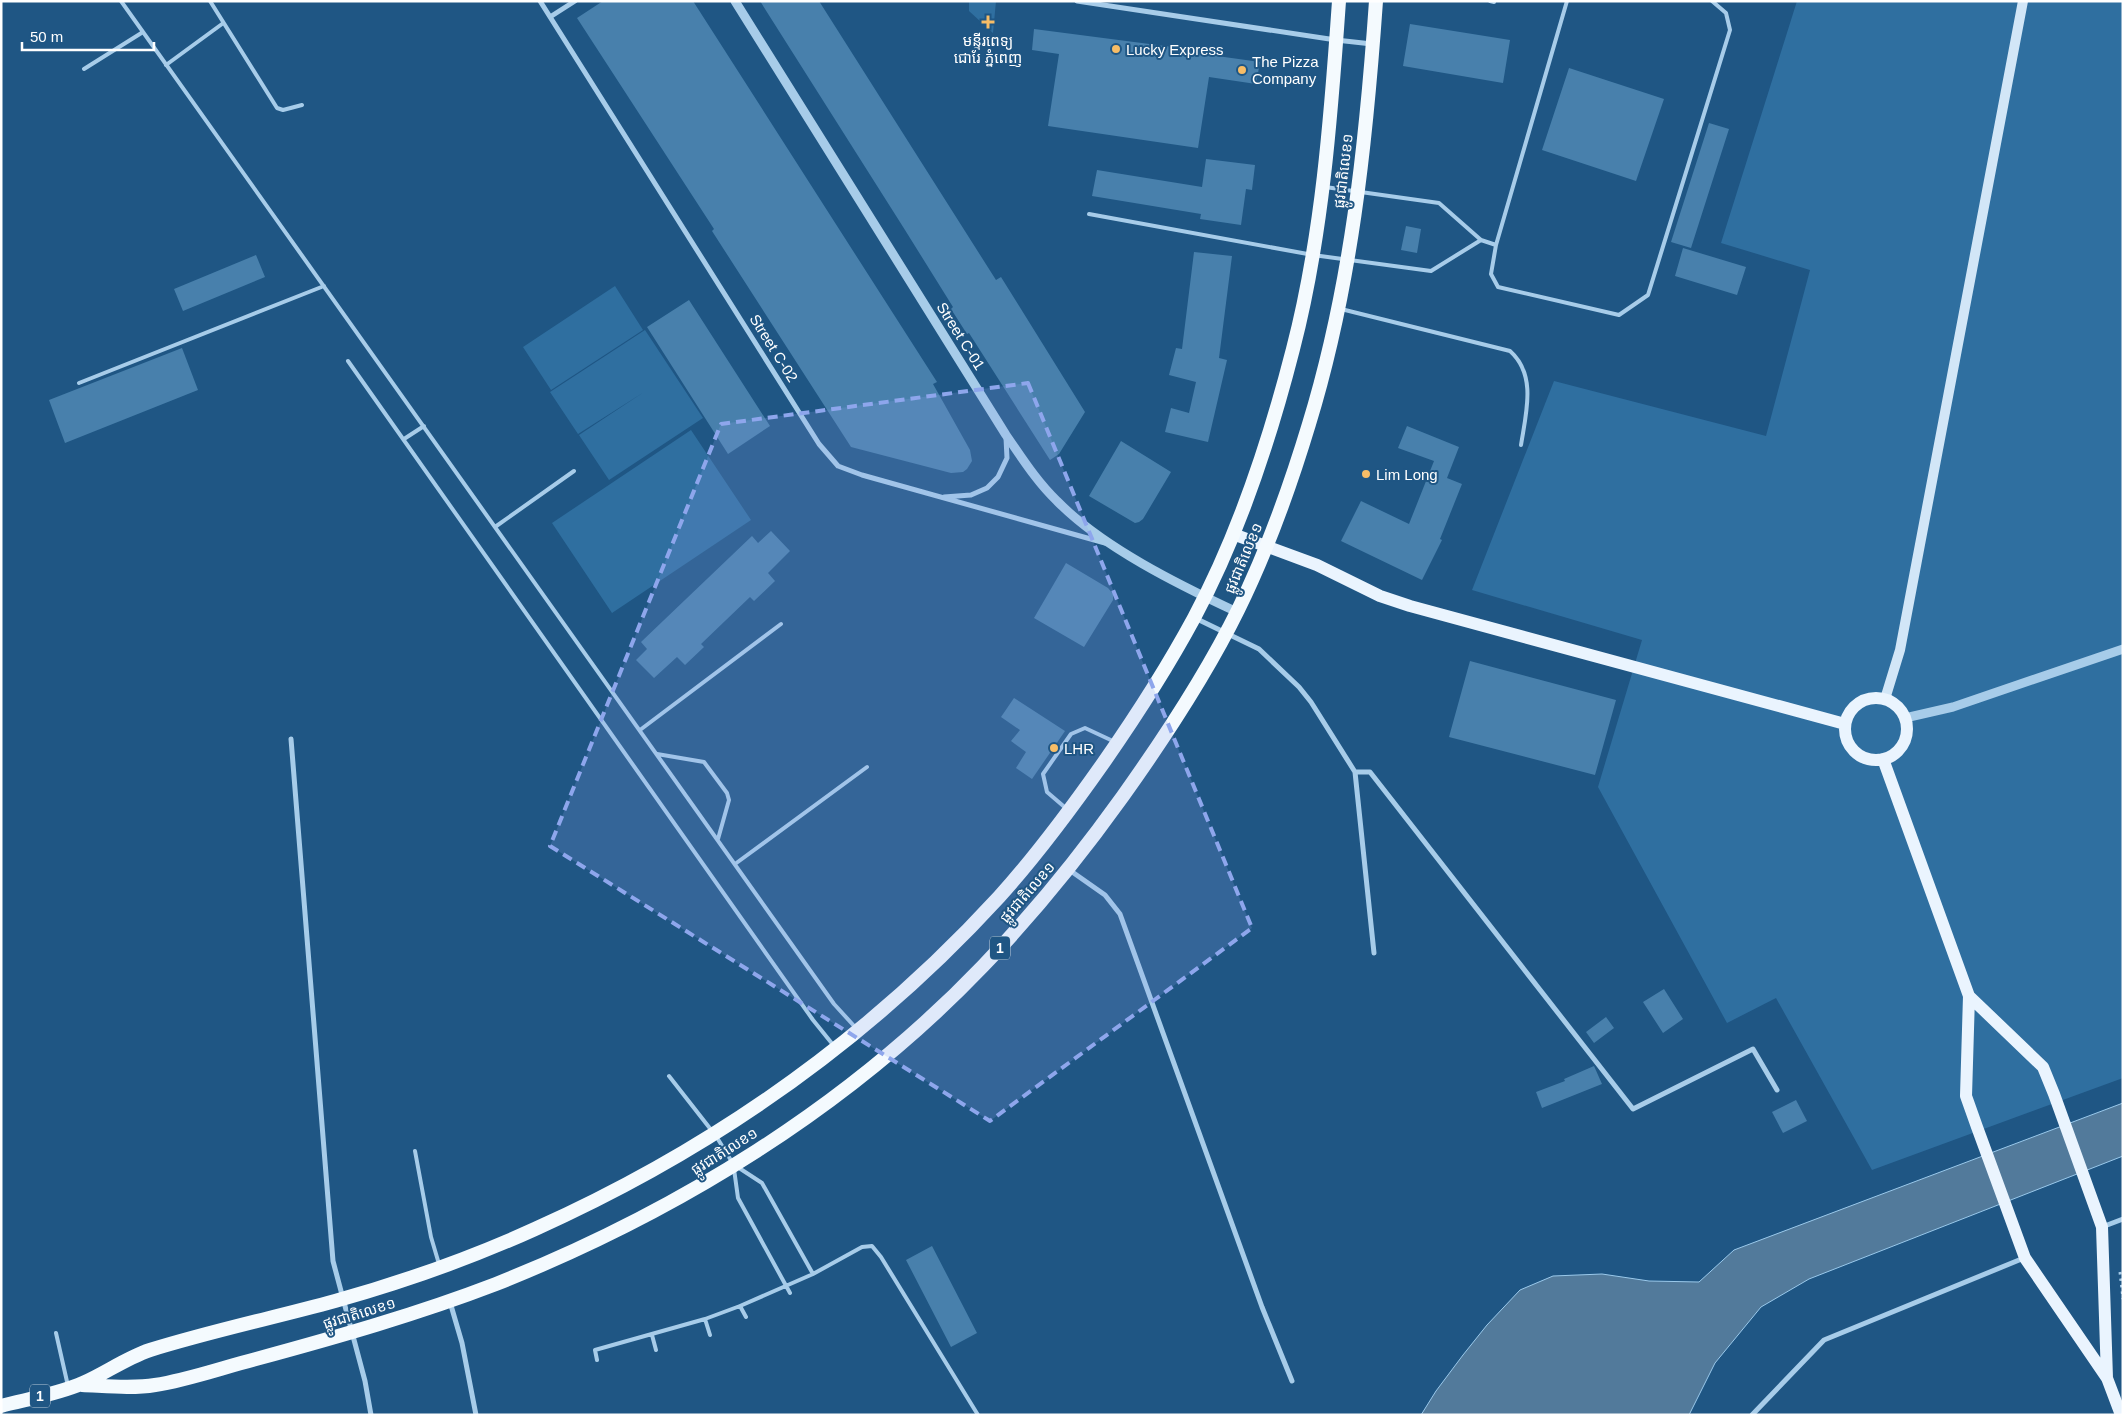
<svg xmlns="http://www.w3.org/2000/svg" width="2124" height="1416" viewBox="0 0 2124 1416" font-family="Helvetica,'Noto Sans Khmer',sans-serif">
<style>
.green{fill:#2f6fa0}
.water{fill:#527a9b;stroke:#9ac9eb}
.building{fill:#4880ac}
.lines{fill:none;stroke-linecap:round;stroke-linejoin:round}
.path{stroke:#a7cce9;stroke-width:3;stroke-dasharray:2.5 4;stroke-linecap:butt}
.service{stroke:#a7cce9;stroke-width:4}
.minor{stroke:#a7cce9;stroke-width:5}
.tertiary{stroke:#a7cce9;stroke-width:9}
.secondary{stroke:#d2e6f7;stroke-width:10}
.primary{stroke:#eaf4fe;stroke-width:12}
.trunk{stroke:#f4fafe;stroke-width:14}
.marked{fill:#8ea6ec;fill-opacity:0.2;stroke:#8ea6ec;stroke-width:4;stroke-dasharray:10 6;stroke-linejoin:round}
.poi-dot{fill:#f7bd67;stroke:#1f5684;stroke-width:2}
.labels{text-anchor:middle;dominant-baseline:central;stroke-width:4;stroke-linejoin:round;paint-order:stroke}
.shield{fill:#1f5684;stroke:#bcccda;stroke-width:1}
.shield-label{font-size:14px;font-weight:bold;fill:#fff}
.poi-label{font-size:15px;fill:#fff;stroke:#1f5684;text-anchor:start}
.street-label{font-size:15px;fill:#fff;stroke:#1f5684}
</style>
<rect width="100%" height="100%" fill="#1f5684"/>
<path class="green" d="M969,1H996L993,33L969,11Z
M1797,1H2123V1078L1872,1170L1776,998L1727,1023L1598,787L1642,640L1472,590L1554,381L1766,436L1810,270L1721,243Z
M615,286L643,330L551,390L523,347Z
M645,330L703,418L609,480L579,435L644,392L578,434L550,392Z
M691,430L751,520L612,613L552,523Z"/>
<path class="water" d="M2123,1103V1156L1809,1279L1761,1307L1715,1363L1689,1415H1421L1436,1391L1463,1355L1487,1325L1520,1290L1553,1276L1602,1274L1649,1281L1699,1282L1734,1250Z"/>
<path class="building" d="M603,1H693L937,382L933,384L970,450L972,461L967,469L963,472L951,473L851,447L712,231L714,229L577,18Z
M760,1H819L996,280L1001,277L1085,412L1059,454L1050,460L969,333L967,334L951,309L953,307L905,230Z
M1410,24L1510,40L1503,83L1403,66Z
M1034,29L1211,52L1210,55L1260,62L1256,84L1209,77L1198,148L1048,126L1059,54L1032,50Z
M1569,68L1664,99L1636,181L1542,150Z
M1709,123L1729,129L1691,248L1671,242Z
M1206,159L1255,165L1252,190L1246,189L1241,225L1200,219L1201,214L1092,196L1097,170L1202,187Z
M1406,226L1421,229L1417,253L1401,250Z
M1683,248L1746,267L1737,295L1675,276Z
M1194,252L1232,256L1219,358L1227,360L1208,442L1165,432L1171,408L1189,413L1196,382L1169,375L1176,348L1182,349Z
M256,255L265,277L183,311L174,289Z
M689,300L770,426L728,454L647,327Z
M182,348L198,390L65,443L49,400Z
M1407,426L1459,447L1447,478L1462,484L1440,539L1442,540L1422,580L1341,541L1361,501L1409,524L1434,461L1398,448Z
M1121,441L1171,472L1143,519L1139,522L1135,523L1089,496Z
M771,531L790,551L768,573L775,581L754,601L750,597L701,644L704,647L685,665L677,657L654,678L636,660L647,649L641,642L752,536L758,543Z
M1066,563L1108,588L1113,594V600L1084,647L1034,618Z
M1470,661L1616,700L1595,775L1449,737Z
M1014,698L1065,731L1032,779L1016,768L1026,752L1011,741L1020,730L1001,717Z
M1664,989L1683,1019L1663,1033L1643,1002Z
M1606,1017L1614,1028L1594,1043L1586,1032Z
M1594,1066L1602,1084L1542,1108L1536,1092L1565,1081L1564,1079Z
M1796,1100L1807,1121L1783,1133L1772,1112Z
M932,1246L977,1333L951,1347L906,1260Z"/>
<g class="lines">
<path class="path" d="M2120,1272L2123,1299"/>
<path class="service" d="M121,1L834,1004L855,1027
M210,1L277,108L283,110L302,105
M1490,1L1494,2
M1567,1L1496,245L1491,274L1498,287L1619,315L1648,295L1730,30L1726,13L1712,1
M166,65L222,24
M84,69L143,32
M1325,187L1439,203L1481,240L1496,245
M1089,214L1313,255L1431,271L1481,240
M1341,309L1510,351C1537,375 1526,413 1521,445
M348,361L813,1020L834,1046
M79,383L324,286
M404,439L424,426
M495,527L574,471
M640,730L781,624
M657,754L704,762L727,793L729,800L718,839
M1068,810L1047,792L1043,774L1071,734L1085,728L1115,742
M735,864L867,767
M669,1076L712,1131
M716,1136L732,1162
M415,1151L431,1237L439,1264
M736,1166L762,1183L813,1274
M734,1169L738,1198L790,1293
M740,1306L746,1317
M705,1319L710,1335
M56,1333L68,1386
M652,1335L656,1350
M597,1360L595,1350L705,1319L740,1306L813,1274L862,1247L872,1246L881,1257L978,1415"/>
<path class="minor" d="M540,1L819,444L838,466L862,475L1105,543
M1077,1L1336,40L1372,44
M550,17L575,1
M944,497L971,495L987,488L998,477L1007,458L1006,438
M1195,618L1259,649L1299,687L1311,702L1355,772L1374,953
M291,739L333,1261L365,1381L371,1415
M1355,772H1370L1633,1109L1753,1049L1777,1090
M1068,869L1105,895L1120,914L1262,1307L1292,1381
M2102,1227L2123,1219
M450,1302L462,1343L476,1415
M1752,1415L1824,1340L2024,1258"/>
<path class="tertiary" d="M735,1L1006,435C1022,458 1037,482 1057,501C1102,547 1179,585 1237,612
M1905,718L1953,707L2123,649"/>
<path class="secondary" d="M1885,699L1900,650L2023,1"/>
<path class="primary" d="M1233,534L1317,565L1380,596L1410,606L1845,724
M1845 729a31 31 0 1 1 62 0a31 31 0 1 1-62 0Z
M1883,759L1969,996L1966,1096L1977,1127L2025,1258L2107,1378L2121,1415
M1969,996L2043,1067L2054,1094L2102,1227L2107,1378"/>
<path class="trunk" d="M82,1385C106,1386 132,1389 155,1385C188,1380 224,1367 256,1359C337,1337 418,1314 496,1284C677,1212 848,1107 983,966C1034,913 1080,856 1123,796C1165,737 1206,675 1238,610C1267,551 1290,487 1309,424C1351,287 1366,144 1376,1
M1,1406C28,1399 58,1394 83,1383C106,1373 126,1358 150,1350C211,1331 273,1318 335,1301C403,1282 471,1258 535,1229C711,1150 869,1039 999,897C1037,855 1071,809 1104,762C1136,716 1167,668 1194,618C1238,536 1270,439 1293,349C1322,238 1331,116 1339,1"/>
</g>
<path class="marked" d="M1028,383L1252,928L990,1121L550,846L721,424Z"/>
<g class="poi-dot">
<path d="M985.5 14.5h5v5h5v5h-5v5h-5v-5h-5v-5h5z"/>
<circle cx="1116" cy="49" r="5"/>
<circle cx="1242" cy="70" r="5"/>
<circle cx="1366" cy="474" r="5"/>
<circle cx="1054" cy="748" r="5"/>
</g>
<g class="labels">
<g class="shield">
<rect x="990" y="936.5" width="20" height="23" rx="4"/>
<rect x="30" y="1384.5" width="20" height="23" rx="4"/>
</g>
<g class="shield-label">
<text x="1000" y="948">1</text>
<text x="40" y="1396">1</text>
</g>
<g class="poi-label">
<text x="988" y="40" text-anchor="middle">មន្ទីរពេទ្យ<tspan x="988" dy="17">ជោរែ ភ្នំពេញ</tspan></text>
<text x="1126" y="49">Lucky Express</text>
<text x="1252" y="61">The Pizza<tspan x="1252" dy="17">Company</tspan></text>
<text x="1376" y="474">Lim Long</text>
<text x="1064" y="748">LHR</text>
</g>
<g class="street-label">
<text transform="translate(1343 171) rotate(-83)">ផ្លូវជាតិលេខ១</text>
<text transform="translate(961 336) rotate(58)">Street C-01</text>
<text transform="translate(774 348) rotate(58)">Street C-02</text>
<text transform="translate(1243 558) rotate(-67)">ផ្លូវជាតិលេខ១</text>
<text transform="translate(1027 892) rotate(-49)">ផ្លូវជាតិលេខ១</text>
<text transform="translate(724 1151) rotate(-32)">ផ្លូវជាតិលេខ១</text>
<text transform="translate(359 1313) rotate(-17)">ផ្លូវជាតិលេខ១</text>
</g>
</g>
<rect width="2124" height="1416" fill="none" stroke="#ffffff" stroke-width="5"/>
<path d="M22 42v8h132v-8" fill="none" stroke="#ffffff" stroke-width="2.5"/>
<text x="30" y="42" font-size="15" fill="#ffffff" stroke="#1f5684" stroke-width="4" paint-order="stroke">50 m</text>
</svg>
